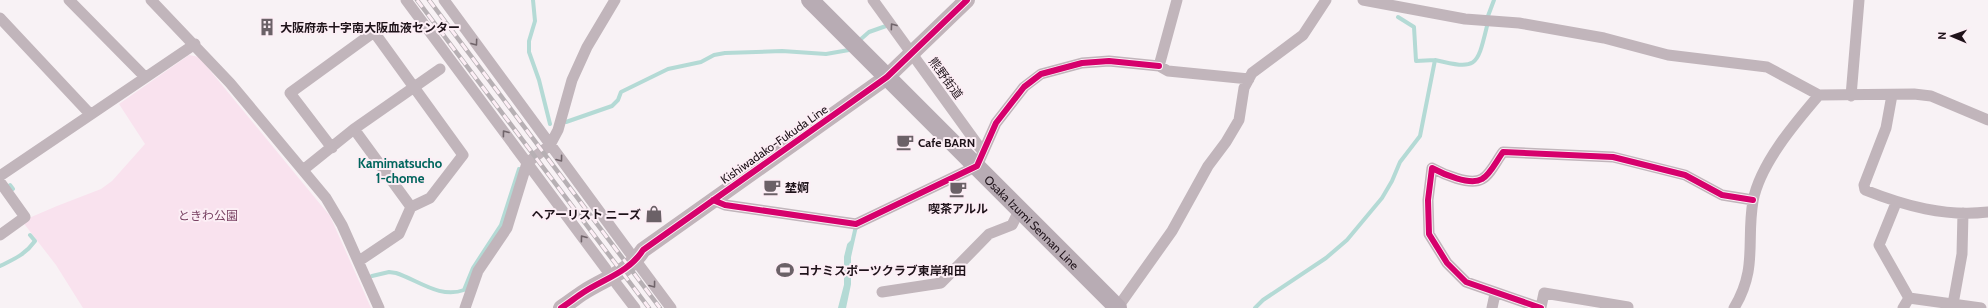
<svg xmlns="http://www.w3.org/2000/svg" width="1988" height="308" viewBox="0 0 1988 308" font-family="Cabin,'Noto Sans JP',sans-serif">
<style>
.green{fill:#f9e2ee}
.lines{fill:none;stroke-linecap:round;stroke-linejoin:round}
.stream{stroke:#b4dad5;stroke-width:4}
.street{stroke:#c1b5bb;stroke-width:11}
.secondary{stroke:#c1b4ba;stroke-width:16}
.primary{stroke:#b8acb4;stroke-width:18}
.rail-casing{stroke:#b7b0b4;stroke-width:4.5}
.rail{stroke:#fceef5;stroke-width:3;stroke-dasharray:9;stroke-linecap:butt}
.cycleway-casing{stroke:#fceef5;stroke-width:8}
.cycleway{stroke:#d6006c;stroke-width:6}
.oneway{stroke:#70646a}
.labels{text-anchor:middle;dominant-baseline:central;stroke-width:4;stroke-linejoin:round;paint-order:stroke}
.poi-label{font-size:12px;font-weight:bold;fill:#1f131a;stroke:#fceef5;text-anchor:start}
.street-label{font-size:12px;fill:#1f131a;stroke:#fceef5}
.park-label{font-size:12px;fill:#794263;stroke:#fceef5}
.neighbourhood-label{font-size:13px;font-weight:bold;fill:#00655d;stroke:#fceef5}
</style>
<rect width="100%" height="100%" fill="#f8f2f5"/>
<path class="green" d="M189,55L199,57L330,216L371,308H83L56,265L22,221L57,206L101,189L112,181L145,144L119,104Z"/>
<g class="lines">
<path class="stream" d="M533,0L535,21L529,41V52L539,80L550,124
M1488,16L1494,0
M1398,17L1414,27L1416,61L1435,60
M861,39L869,32L886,26
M566,122L612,106L618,100L621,92L668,69L701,62L714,55L725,53L782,51L826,54L849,50
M10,185L13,189
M0,266C14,259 25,255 35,241L30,235
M372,276L389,272L396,273C418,280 440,299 464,290L473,268L501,225L519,169
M840,308L846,285V257L849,245L852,242
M844,308L849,284V257L856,226
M1255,308L1263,300L1326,258L1347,240L1382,198L1392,181L1400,162L1420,136L1435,60C1477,70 1477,67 1487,26"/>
<path class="street" d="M69,0L145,77
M151,0L230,83L326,198L342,225L379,308
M406,0L606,269
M444,0L630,253
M873,0L983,152
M1177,0L1159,66L1168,71L1249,79
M1363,0L1465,19L1519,23L1604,38L1668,55L1767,67L1819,95
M0,18L90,114
M1892,95L1886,128L1864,185L1865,190C1905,206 1945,217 1988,212
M1851,96L1859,0
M354,129L411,207
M332,148L290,93L374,32L463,155L430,198L411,207L399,234L359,261
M303,170L354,129L440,69
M0,176L195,44
M0,182L25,217L0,235
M713,200L725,205L856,224L977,166L996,123L1024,87L1041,74L1082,63L1109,61L1159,66
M1896,203L1879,245L1909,298L1903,308
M636,261L671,308
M612,278L635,308
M882,292L941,283L989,234L1012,225L1020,209
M1909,298L1981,308
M1953,304L1962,254L1963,213
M1118,307L1172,231L1208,166L1226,142L1239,120L1244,88L1252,73L1303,35L1326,0
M1541,307L1544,293L1628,307
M465,308L478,271L507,228L527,163L550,145L558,130L572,80L587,47L615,0
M1492,308L1495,294
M1541,308L1466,282L1447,263L1429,234L1428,200L1432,168C1443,174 1470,186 1482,179C1490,175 1497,160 1503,152L1613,157L1685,175L1722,195L1753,200
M1734,308C1758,268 1746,242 1753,201C1760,164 1795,123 1819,95L1914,94L1931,96L1988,120"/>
<path class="secondary" d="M561,308C569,303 576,297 584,292C606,278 629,272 643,250L887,77L967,0"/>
<path class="primary" id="s1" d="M810,0L1118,308"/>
<g class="rail-casing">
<path id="rail" d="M417,0L649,308
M429,0L660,308"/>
</g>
<use href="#rail" class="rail"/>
<g class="cycleway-casing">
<path id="cycleway" d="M713,200L725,205L856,224L977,166L996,123L1024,87L1041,74L1082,63L1109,61L1159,66
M561,308C569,303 576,297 584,292C606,278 629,272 643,250L887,77L967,0
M1541,308L1466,282L1447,263L1429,234L1428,200L1432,168C1443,174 1470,186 1482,179C1490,175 1497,160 1503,152L1613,157L1685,175L1722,195L1753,200"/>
</g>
<use href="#cycleway" class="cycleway"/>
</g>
<defs><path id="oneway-chevron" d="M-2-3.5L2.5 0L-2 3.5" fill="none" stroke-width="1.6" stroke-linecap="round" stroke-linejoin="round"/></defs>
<g class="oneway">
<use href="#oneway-chevron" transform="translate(893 26) rotate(-126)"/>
<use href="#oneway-chevron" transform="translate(475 43) rotate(54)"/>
<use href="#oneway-chevron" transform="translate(505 133) rotate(-127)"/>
<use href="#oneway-chevron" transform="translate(560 159) rotate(53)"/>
<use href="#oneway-chevron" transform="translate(583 238) rotate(-127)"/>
<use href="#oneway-chevron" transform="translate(653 285) rotate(53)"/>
</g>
<defs>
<g id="building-bare" transform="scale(1.38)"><path d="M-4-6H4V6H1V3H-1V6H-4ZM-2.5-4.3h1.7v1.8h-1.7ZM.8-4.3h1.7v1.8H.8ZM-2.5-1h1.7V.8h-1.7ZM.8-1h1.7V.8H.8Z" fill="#6b6167" stroke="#fceef5" stroke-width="2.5" paint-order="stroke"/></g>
<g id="cafe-bare" transform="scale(1.38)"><path d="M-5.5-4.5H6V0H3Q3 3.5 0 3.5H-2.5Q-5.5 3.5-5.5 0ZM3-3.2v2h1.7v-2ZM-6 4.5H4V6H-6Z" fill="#6b6167" stroke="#fceef5" stroke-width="2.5" paint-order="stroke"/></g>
<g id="shop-bare" transform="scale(1.38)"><path d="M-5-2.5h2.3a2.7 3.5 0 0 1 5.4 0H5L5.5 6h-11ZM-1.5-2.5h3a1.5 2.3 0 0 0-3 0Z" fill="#6b6167" stroke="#fceef5" stroke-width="2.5" paint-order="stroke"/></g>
<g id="stadium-bare" transform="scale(1.38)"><path d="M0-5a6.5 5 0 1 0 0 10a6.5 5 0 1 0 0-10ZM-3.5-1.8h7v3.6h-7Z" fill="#6b6167" stroke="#fceef5" stroke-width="2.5" paint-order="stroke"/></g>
</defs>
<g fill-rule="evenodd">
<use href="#building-bare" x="267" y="27"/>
<use href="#cafe-bare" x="905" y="142"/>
<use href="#cafe-bare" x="772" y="187"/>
<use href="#cafe-bare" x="958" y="189"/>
<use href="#shop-bare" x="654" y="214"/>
<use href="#stadium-bare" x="785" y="270"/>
</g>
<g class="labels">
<g class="poi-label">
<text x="280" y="27">大阪府赤十字南大阪血液センター</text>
<text x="918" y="142">Cafe BARN</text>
<text x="785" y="187">埜婀</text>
<text x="958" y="208" text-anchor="middle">喫茶アルル</text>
<text x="641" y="214" text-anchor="end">ヘアーリスト ニーズ</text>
<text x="798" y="270">コナミスポーツクラブ東岸和田</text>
</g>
<g class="street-label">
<text transform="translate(946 78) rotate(54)">熊野街道</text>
<text transform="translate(774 144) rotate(-35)">Kishiwadako-Fukuda Line</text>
<text stroke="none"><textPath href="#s1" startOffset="314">Osaka Izumi Sennan Line</textPath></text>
</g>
<g class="park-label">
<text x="208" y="215">ときわ公園</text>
</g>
<g class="neighbourhood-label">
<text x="400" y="163">Kamimatsucho<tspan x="400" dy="15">1-chome</tspan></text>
</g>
</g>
<g transform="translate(1952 36) rotate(272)" stroke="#fceef5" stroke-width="3" paint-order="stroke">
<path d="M0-3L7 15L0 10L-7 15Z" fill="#1f131a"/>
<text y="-6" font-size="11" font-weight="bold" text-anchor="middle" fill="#1f131a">N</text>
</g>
</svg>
